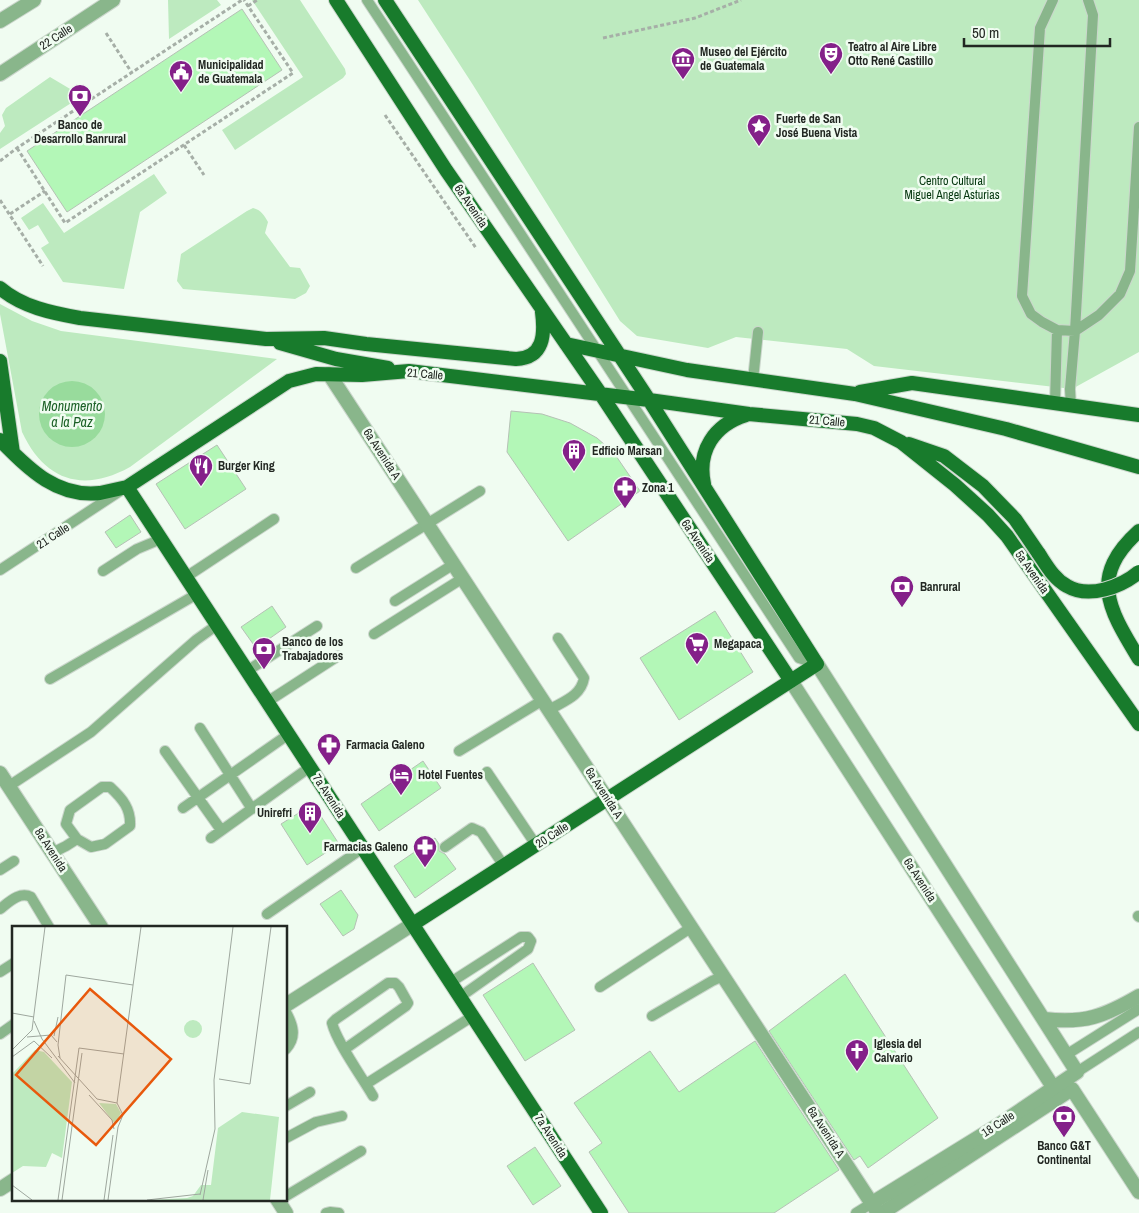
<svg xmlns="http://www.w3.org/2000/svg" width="1139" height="1213" viewBox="0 0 1139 1213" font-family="'Archivo Narrow',sans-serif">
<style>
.green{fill:#bdeabf}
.water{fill:#98db9c}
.building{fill:#b3f7b7;stroke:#b5c1b5}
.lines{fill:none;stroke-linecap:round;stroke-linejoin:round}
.service-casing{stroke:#cbd6cc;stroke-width:12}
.pedestrian-casing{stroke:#cbd6cc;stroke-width:16}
.minor-casing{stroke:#cbd6cc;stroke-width:16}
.primary-casing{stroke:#cbd6cc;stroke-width:16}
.path{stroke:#a6afa7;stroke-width:3;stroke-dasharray:4 2.5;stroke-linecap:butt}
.service{stroke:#89b68b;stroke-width:10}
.pedestrian{stroke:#89b68b;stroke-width:14}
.minor{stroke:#89b68b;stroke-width:14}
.primary{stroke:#187b2c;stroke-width:14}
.primary-bridge-casing{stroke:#cbd6cc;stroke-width:16;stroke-linecap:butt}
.primary-bridge{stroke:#187b2c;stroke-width:14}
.labels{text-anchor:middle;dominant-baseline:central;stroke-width:5;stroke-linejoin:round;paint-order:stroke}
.street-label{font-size:12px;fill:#222722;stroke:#f0fcf1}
.poi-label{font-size:12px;font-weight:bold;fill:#222722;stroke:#f0fcf1;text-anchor:start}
.park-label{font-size:12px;fill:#03350d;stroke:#f0fcf1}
.water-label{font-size:14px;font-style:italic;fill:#1b6026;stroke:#f0fcf1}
.inset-road{fill:none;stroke:#9ea79e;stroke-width:1}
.view{fill:#e8590c;fill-opacity:0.15;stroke:#e8590c;stroke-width:2.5}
.inset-edge{fill:none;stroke:#222722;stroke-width:2.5}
</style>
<rect width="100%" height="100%" fill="#f0fcf1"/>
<path class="green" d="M168,0H217L221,5L169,39Z
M252,0H300L345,69L346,74L343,78L235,150L222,130L303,77Z
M418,0H1139V352L1072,389L874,366L847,349L736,337L708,348L637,336L620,321L473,85Z
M50,77L82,96L0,149V133L5,126L2,115L6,108Z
M154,174L167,193L140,212L124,289L63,282L41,248L49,243L38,225L29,230L21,218L43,203L64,233Z
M253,208C261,210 264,215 268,222L265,233L290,267L300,268L310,286L306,293L295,299L183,289L177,281L181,254L247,211Z
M0,304L32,321L61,331L277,359L130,467C83,493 45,481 22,432L0,314Z"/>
<path class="water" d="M39 414a33 33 0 1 1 66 0a33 33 0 1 1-66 0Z"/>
<path class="building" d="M242,9L282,70L67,212L27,151Z
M511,411L542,414L570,423L597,438L614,453L640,491L568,541L507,452Z
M217,445L246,489L185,529L156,484Z
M130,515L141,532L116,548L105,532Z
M272,606L286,627L256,648L241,627Z
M715,611L753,672L679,720L640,658Z
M423,761L441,788L379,831L361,804Z
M313,804L339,844L307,865L281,824Z
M435,838L439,844V851L445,854L456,869L415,898L394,866Z
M341,890L358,915L354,929L343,936L320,904Z
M533,963L575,1030L525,1061L483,995Z
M845,974L938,1118L868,1168L860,1156L854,1160L769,1031Z
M755,1041L839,1170L774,1213H629L589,1152L602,1143L574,1103L650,1051L679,1092Z
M535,1147L561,1186L533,1205L507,1166Z"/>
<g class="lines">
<g class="service-casing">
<path id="service" d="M367,0L799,658L817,664
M1053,0L1040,28L1022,296L1031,314L1042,322L1057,330L1075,331L1099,315L1120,294L1130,271L1139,127
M753,380L758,332
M1055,404L1057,330
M1071,406L1070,389L1075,331L1093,15L1088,0
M356,568L480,491
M0,570L120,491
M103,571L137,549L161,539
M186,577L274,519
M395,601L454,564
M374,634L463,578
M247,671L317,626
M50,679L197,594
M267,702L338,656
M549,710C564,701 581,696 584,678L558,638
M200,728L252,809
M165,751L221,830
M459,751L543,700
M487,772L536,845
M9,786L91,732L196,640L217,625
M102,787H110C123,799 131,809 130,826L105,844L91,847L77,839L66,824L70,810Z
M183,808L289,734
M211,838L310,767
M445,847L472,828L481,832L504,866
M52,853L66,846L77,839
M0,870L14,861
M0,909C9,902 20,891 31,897L49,927
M267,914L363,848
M1138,916L1139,917
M0,972L14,963
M451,982L521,937H528L531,941L528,949L460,997
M600,987L692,927
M286,1012C293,1025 297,1037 286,1049
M652,1016L712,981L723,976
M0,1034L14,1024
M345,1049L406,1006L408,1003L399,987L395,983H388L336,1019L332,1023C337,1043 362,1077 373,1096
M1066,1055L1139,1009
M1077,1072L1139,1032
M366,1084L473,1016
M286,1106L310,1092
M286,1138L316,1122L342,1116
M286,1196L361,1151
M326,1213L330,1212L339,1213
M856,1213L872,1203"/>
</g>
<g class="pedestrian-casing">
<path id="pedestrian" d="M882,1213L1072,1089L1139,1192"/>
</g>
<g class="minor-casing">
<path id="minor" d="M0,21L34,0
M0,74L113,0
M329,374L878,1213
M817,664L1077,1072L1000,1124L872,1203
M791,681L1053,1087
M0,773L101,927
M286,1005L413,924
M1044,1019C1084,1024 1105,1016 1139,996
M0,1189L14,1180
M277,1199L286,1213"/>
</g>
<g class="primary-casing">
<path id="primary" d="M336,0L446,170L600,393L791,681
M385,0L649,400L817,664L413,924
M0,288C22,307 52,313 80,318L266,339L324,338L366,344L516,359C544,358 545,334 542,312
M280,343L336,359L388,368
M566,344L687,370L855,394L1006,429L1139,467
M0,361L13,453
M860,392L912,383L1139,415
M0,440C28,468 56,498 100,493C109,491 118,489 127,487L289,381L316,374L362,375L409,371L649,400L749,414L857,424L874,428L901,442L955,485L988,515L1007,536L1139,724
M909,444L944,456L983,486L1015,519L1039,554
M704,484C697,451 714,425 746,415
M127,487L601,1213
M1139,531C1088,577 1109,609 1139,659"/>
</g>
<path class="path" d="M248,6L257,0
M106,33L132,73
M603,38L695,18L741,0
M385,115L476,248
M184,145L204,175
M17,148L65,223L293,73L244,0
M0,161L17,148L242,0
M0,200L43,266
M10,214L45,191"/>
<use href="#service" class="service"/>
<use href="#pedestrian" class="pedestrian"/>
<use href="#minor" class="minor"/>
<use href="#primary" class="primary"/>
<g class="primary-bridge-casing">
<path id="primary-bridge" d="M1039,554C1047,566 1054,579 1067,586C1089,599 1121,587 1139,572"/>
</g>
<use href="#primary-bridge" class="primary-bridge"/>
</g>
<defs>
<g id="theatre-pin" transform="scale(1.25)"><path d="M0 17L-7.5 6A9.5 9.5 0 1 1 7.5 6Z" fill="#842089" stroke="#f0fcf1"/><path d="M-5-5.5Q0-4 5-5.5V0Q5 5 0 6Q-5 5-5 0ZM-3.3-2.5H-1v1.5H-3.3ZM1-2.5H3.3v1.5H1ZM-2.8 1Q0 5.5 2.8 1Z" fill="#fff"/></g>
<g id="museum-pin" transform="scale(1.25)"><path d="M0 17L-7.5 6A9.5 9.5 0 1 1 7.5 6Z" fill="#842089" stroke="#f0fcf1"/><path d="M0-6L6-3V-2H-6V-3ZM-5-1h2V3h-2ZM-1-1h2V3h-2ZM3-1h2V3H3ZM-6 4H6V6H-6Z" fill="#fff"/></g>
<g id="civic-pin" transform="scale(1.25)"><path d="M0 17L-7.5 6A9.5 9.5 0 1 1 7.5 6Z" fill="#842089" stroke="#f0fcf1"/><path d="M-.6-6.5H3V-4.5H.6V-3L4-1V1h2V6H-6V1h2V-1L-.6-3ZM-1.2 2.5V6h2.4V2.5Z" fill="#fff"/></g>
<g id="bank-pin" transform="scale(1.25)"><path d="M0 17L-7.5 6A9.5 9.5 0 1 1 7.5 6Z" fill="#842089" stroke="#f0fcf1"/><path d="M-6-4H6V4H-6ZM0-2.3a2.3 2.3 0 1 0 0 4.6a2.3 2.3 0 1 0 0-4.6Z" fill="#fff"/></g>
<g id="sight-pin" transform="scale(1.25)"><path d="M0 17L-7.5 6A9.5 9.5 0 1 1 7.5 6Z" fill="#842089" stroke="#f0fcf1"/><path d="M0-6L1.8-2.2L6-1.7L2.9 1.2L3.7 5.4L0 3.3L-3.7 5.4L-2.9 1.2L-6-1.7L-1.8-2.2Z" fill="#fff"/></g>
<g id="building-pin" transform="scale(1.25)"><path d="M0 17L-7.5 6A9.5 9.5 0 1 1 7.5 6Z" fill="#842089" stroke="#f0fcf1"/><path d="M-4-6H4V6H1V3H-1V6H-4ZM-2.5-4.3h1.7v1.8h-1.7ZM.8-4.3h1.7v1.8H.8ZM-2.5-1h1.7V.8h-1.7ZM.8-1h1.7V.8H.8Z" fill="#fff"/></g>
<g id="restaurant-pin" transform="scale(1.25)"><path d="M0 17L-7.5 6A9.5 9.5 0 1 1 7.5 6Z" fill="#842089" stroke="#f0fcf1"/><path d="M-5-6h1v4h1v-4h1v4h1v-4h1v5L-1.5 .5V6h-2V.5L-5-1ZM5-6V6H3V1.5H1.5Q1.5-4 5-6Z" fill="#fff"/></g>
<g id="pharmacy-pin" transform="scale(1.25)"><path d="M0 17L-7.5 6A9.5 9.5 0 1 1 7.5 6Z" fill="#842089" stroke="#f0fcf1"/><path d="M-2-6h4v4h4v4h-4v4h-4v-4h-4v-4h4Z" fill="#fff"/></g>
<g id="supermarket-pin" transform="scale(1.25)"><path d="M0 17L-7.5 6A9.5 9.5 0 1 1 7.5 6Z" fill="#842089" stroke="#f0fcf1"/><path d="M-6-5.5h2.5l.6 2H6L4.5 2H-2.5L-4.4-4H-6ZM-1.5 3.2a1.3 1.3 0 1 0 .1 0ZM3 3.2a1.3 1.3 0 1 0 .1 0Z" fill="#fff"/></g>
<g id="hotel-pin" transform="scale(1.25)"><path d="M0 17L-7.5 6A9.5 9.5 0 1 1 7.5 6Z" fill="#842089" stroke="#f0fcf1"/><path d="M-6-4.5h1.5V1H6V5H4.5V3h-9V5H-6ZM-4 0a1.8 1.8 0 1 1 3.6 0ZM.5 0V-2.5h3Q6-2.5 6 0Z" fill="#fff"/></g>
<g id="church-pin" transform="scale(1.25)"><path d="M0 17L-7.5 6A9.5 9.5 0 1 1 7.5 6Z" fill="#842089" stroke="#f0fcf1"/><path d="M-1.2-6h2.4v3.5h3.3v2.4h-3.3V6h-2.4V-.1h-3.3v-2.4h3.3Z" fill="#fff"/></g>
</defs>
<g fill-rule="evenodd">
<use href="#theatre-pin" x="831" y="54"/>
<use href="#museum-pin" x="683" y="59"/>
<use href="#civic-pin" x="181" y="72"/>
<use href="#bank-pin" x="80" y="96"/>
<use href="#sight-pin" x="759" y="126"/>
<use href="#building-pin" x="574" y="451"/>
<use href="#restaurant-pin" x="201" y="466"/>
<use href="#pharmacy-pin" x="625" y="488"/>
<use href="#bank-pin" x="902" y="587"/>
<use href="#supermarket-pin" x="697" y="644"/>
<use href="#bank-pin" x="264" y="649"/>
<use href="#pharmacy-pin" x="329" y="745"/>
<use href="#hotel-pin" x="401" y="775"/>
<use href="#building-pin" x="310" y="813"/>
<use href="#pharmacy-pin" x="425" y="847"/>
<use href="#church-pin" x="857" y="1051"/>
<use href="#bank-pin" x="1064" y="1117"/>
</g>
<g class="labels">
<g class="street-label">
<text transform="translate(56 37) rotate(-33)">22 Calle</text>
<text transform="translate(471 206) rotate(56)">6a Avenida</text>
<text transform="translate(425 374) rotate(5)">21 Calle</text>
<text transform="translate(827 421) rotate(5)">21 Calle</text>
<text transform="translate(382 454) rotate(57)">6a Avenida A</text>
<text transform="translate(53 536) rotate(-33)">21 Calle</text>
<text transform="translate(698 541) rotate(56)">6a Avenida</text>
<text transform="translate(1032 572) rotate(55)">5a Avenida</text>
<text transform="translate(604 793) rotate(57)">6a Avenida A</text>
<text transform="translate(329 796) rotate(57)">7a Avenida</text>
<text transform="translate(552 835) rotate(-33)">20 Calle</text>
<text transform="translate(51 850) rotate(57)">8a Avenida</text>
<text transform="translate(920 880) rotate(57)">6a Avenida</text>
<text transform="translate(998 1124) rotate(-33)">18 Calle</text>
<text transform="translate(826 1132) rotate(57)">6a Avenida A</text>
<text transform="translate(551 1136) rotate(57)">7a Avenida</text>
</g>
<g class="poi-label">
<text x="848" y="47">Teatro al Aire Libre<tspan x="848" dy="14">Otto René Castillo</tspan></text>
<text x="700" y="52">Museo del Ejército<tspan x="700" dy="14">de Guatemala</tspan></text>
<text x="198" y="65">Municipalidad<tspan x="198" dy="14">de Guatemala</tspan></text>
<text x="776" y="119">Fuerte de San<tspan x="776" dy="14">José Buena Vista</tspan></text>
<text x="80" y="125" text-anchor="middle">Banco de<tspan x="80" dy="14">Desarrollo Banrural</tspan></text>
<text x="592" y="451">Edficio Marsan</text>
<text x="218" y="466">Burger King</text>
<text x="642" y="488">Zona 1</text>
<text x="920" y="587">Banrural</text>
<text x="282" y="642">Banco de los<tspan x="282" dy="14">Trabajadores</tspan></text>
<text x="714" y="644">Megapaca</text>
<text x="346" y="745">Farmacia Galeno</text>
<text x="418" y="775">Hotel Fuentes</text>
<text x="292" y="813" text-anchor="end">Unirefri</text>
<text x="408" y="847" text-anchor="end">Farmacias Galeno</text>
<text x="874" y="1044">Iglesia del<tspan x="874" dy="14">Calvario</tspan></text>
<text x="1064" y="1146" text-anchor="middle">Banco G&amp;T<tspan x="1064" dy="14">Continental</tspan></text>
</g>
<g class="park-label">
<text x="952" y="181">Centro Cultural<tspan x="952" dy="14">Miguel Angel Asturias</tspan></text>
</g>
<g class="water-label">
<text x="72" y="406">Monumento<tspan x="72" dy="16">a la Paz</tspan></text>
</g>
</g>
<g transform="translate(12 926)">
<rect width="275" height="275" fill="#f0fcf1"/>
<path d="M172 103a9 9 0 1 1 18 0a9 9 0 1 1-18 0ZM23,124L32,126L60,156L50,232L40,227L34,241L11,240L0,247V148ZM87,177L104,178L109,187L103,198ZM230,186L267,191L258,274H139L175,272L181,270L189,259H199L206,202Z" fill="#bdeabf"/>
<path class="inset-road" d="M0,87L22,91M22,95L30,113L63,157M42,110L46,91M15,111L39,109L45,116M0,124L20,104L33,1M46,130L85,173L105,177M0,131L22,115L40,132M48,132L46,119L54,49L121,59M207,153L238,158L259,1M77,169L100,194L102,203M105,177L129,1M0,259L20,274M188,269L203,203L202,154L221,1M46,274L67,122L112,128M50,274L70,127M92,274L101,209M96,274L106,201L111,189L105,177M135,274L188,268M191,274L196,244"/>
<path class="view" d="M78,63L159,133L84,219L4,149Z"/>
<rect width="275" height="275" class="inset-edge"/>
</g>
<path d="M964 38v8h146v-8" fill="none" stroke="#222722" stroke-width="2.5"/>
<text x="972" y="38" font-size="15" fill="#222722" stroke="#f0fcf1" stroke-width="4" paint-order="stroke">50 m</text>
</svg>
